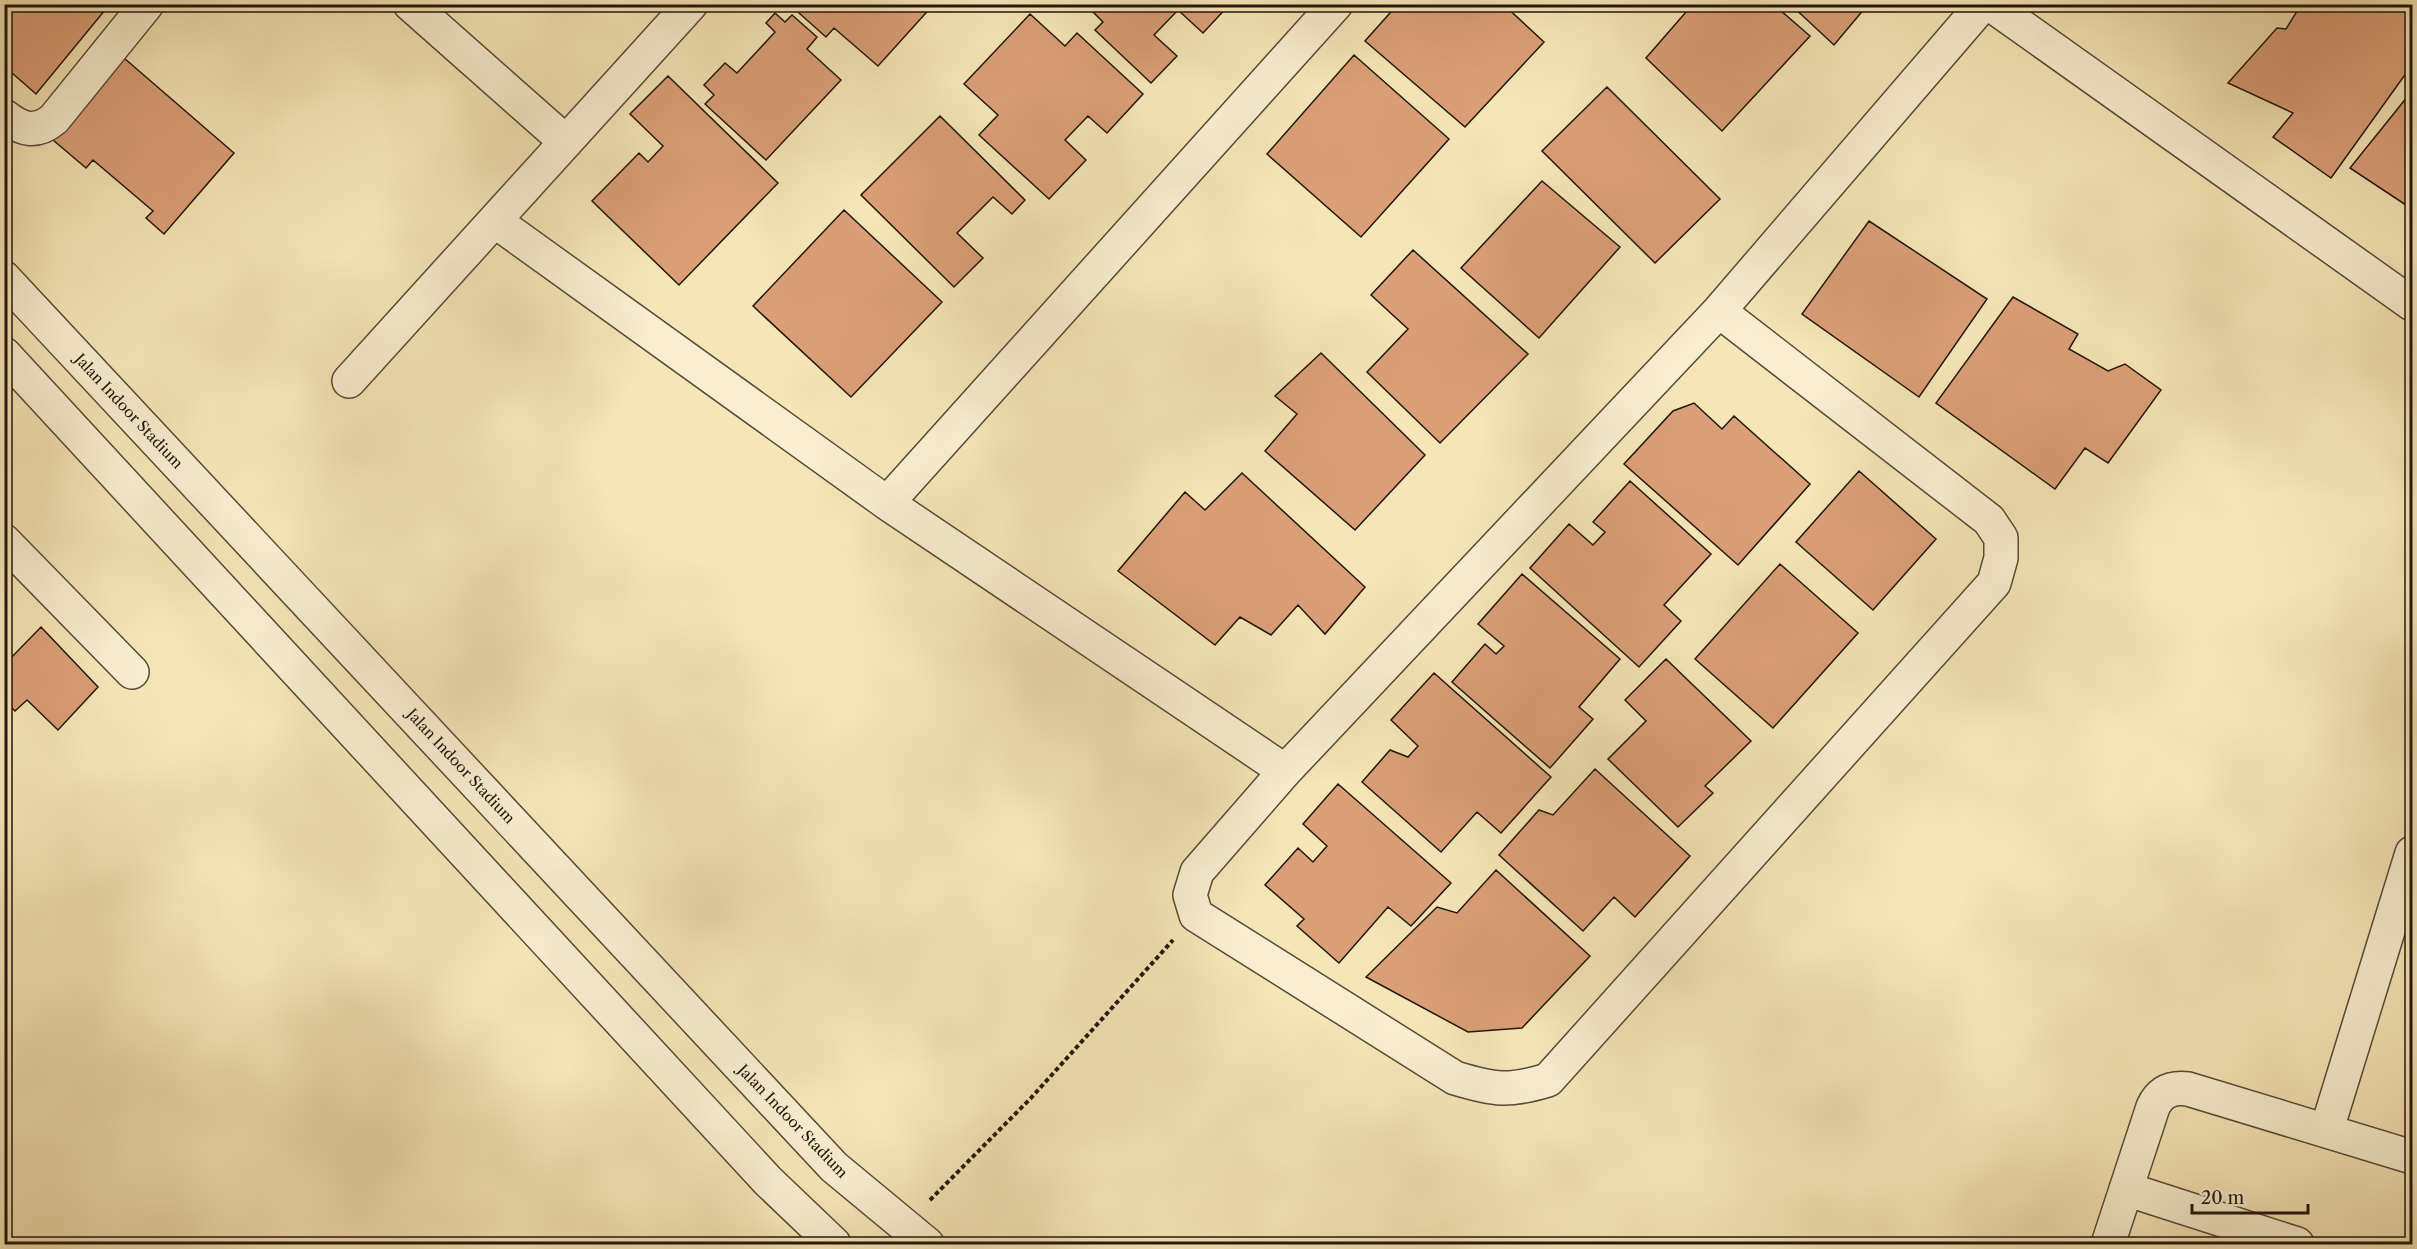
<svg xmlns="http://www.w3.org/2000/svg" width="2417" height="1249" viewBox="0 0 2417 1249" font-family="'Libre Caslon Text',serif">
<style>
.building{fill:#db9f78;stroke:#20160d;stroke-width:1.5}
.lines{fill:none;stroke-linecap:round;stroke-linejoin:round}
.minor-casing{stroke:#564a38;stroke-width:36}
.path{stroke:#20160d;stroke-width:4;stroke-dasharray:4.5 3;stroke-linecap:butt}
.minor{stroke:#f9efd0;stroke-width:33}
.labels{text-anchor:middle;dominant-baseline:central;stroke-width:4.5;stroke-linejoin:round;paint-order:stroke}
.street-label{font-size:15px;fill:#20160d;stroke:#f9efd0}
</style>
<rect width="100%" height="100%" fill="#f6e6b7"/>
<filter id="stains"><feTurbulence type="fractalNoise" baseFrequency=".00333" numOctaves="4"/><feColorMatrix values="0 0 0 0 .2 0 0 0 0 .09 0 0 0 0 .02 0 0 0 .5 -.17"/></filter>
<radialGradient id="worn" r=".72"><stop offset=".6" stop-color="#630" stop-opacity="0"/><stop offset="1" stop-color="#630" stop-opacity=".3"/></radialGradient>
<path class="building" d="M4,4H110L36,94L4,66Z
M789,4H934L878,66L834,28L826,37Z
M1085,4H1230L1203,33L1178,10L1154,35L1177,56L1151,83L1095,30L1103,22Z
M1398,4H1503L1544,42L1465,127L1365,41Z
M1693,4H1773L1810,36L1722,131L1646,58Z
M1790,4H1861L1865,8L1834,45Z
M2312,4H2364L2369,8L2371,4H2412V65L2331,178L2273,137L2293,113L2228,83L2277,28L2286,29L2299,8L2307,12Z
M775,13L785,22L792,15L817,37L807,49L841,80L766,160L705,104L714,95L704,85L725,63L737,73L775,32L766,23Z
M1030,14L1065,46L1077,33L1143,94L1107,133L1088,116L1065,140L1086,160L1049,199L979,135L998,115L964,84Z
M1354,55L1449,139L1361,237L1267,154Z
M124,58L234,153L164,234L146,218L153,211L93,160L86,168L53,140Z
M668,76L778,183L679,285L592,201L639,153L648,162L663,146L630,114Z
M1607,87L1720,199L1655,263L1542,151Z
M2412,91V209L2350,168Z
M940,116L1025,200L1012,214L993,197L957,233L983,258L954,287L861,195Z
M1542,181L1620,247L1539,338L1461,268Z
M844,210L942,302L851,397L753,306Z
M1869,221L1987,299L1919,397L1802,314Z
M1413,250L1528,354L1440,443L1367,372L1408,329L1371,295Z
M2013,297L2078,334L2069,349L2108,371L2125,364L2161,390L2108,463L2085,448L2055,489L1936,403Z
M1321,353L1425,455L1355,530L1265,451L1297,414L1275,396Z
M1694,403L1722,429L1734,416L1810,484L1738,565L1624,464L1673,411Z
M1859,471L1936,539L1873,610L1796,542Z
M1242,473L1365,587L1325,634L1298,605L1271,635L1240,617L1215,645L1118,571L1185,492L1205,510Z
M1630,481L1711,554L1664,605L1681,621L1639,667L1530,568L1569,524L1593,545L1605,532L1593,522Z
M1780,564L1858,633L1773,728L1695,659Z
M1522,574L1620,659L1579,707L1593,719L1550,768L1452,682L1485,644L1496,654L1504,646L1478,624Z
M41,627L98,687L58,730L27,700L15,711L4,700V665Z
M1666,659L1751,741L1705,786L1713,793L1678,827L1608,759L1646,721L1625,700Z
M1434,673L1551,777L1501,833L1477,812L1441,852L1362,782L1390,750L1408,757L1418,746L1391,720Z
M1595,769L1690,856L1635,917L1614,897L1583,931L1499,855L1539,810L1553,815Z
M1338,784L1451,883L1411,926L1388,907L1339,963L1297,926L1304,919L1265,885L1298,848L1313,862L1327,846L1303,824Z
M1496,870L1590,956L1522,1028L1468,1032L1366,977L1437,907L1457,913Z
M2412,1043V1060L2407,1058Z"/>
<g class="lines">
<g class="minor-casing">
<path id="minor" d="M410,4L566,142
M1990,4L2412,304
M4,116C22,130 36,134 54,119L147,4
M495,221L887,503L1285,771
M4,278L834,1167L927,1244
M1719,311L1989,520L2001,538V558L1994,583L1548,1080C1508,1092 1495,1090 1455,1078L1196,915L1190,895L1197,872L1285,771L1719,311L1983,4
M4,354L768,1181L834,1244
M349,381L691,4
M887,503L1336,4
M4,541L132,672
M2327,1129L2412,853
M2126,1189L2297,1244
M2108,1244L2153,1107C2160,1092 2171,1087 2188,1089L2412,1157"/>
</g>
<path class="path" d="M930,1200L1031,1098L1173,940"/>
<use href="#minor" class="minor"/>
</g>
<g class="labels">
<g class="street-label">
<text transform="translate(129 411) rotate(47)">Jalan Indoor Stadium</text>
<text transform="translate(461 766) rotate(47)">Jalan Indoor Stadium</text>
<text transform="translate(793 1121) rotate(46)">Jalan Indoor Stadium</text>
</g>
</g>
<rect width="2417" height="1249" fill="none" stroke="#f6e6b7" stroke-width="24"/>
<rect x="6" y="6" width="2405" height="1237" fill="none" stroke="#20160d" stroke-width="3"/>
<rect x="12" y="12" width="2393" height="1225" fill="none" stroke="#20160d" stroke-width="1.5"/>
<path d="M2192 1204v9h116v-9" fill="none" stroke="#20160d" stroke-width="3"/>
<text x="2201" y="1204" font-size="18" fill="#20160d" stroke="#f9efd0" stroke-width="4.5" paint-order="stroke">20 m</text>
<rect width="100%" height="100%" filter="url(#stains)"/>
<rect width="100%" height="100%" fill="url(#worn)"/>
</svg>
